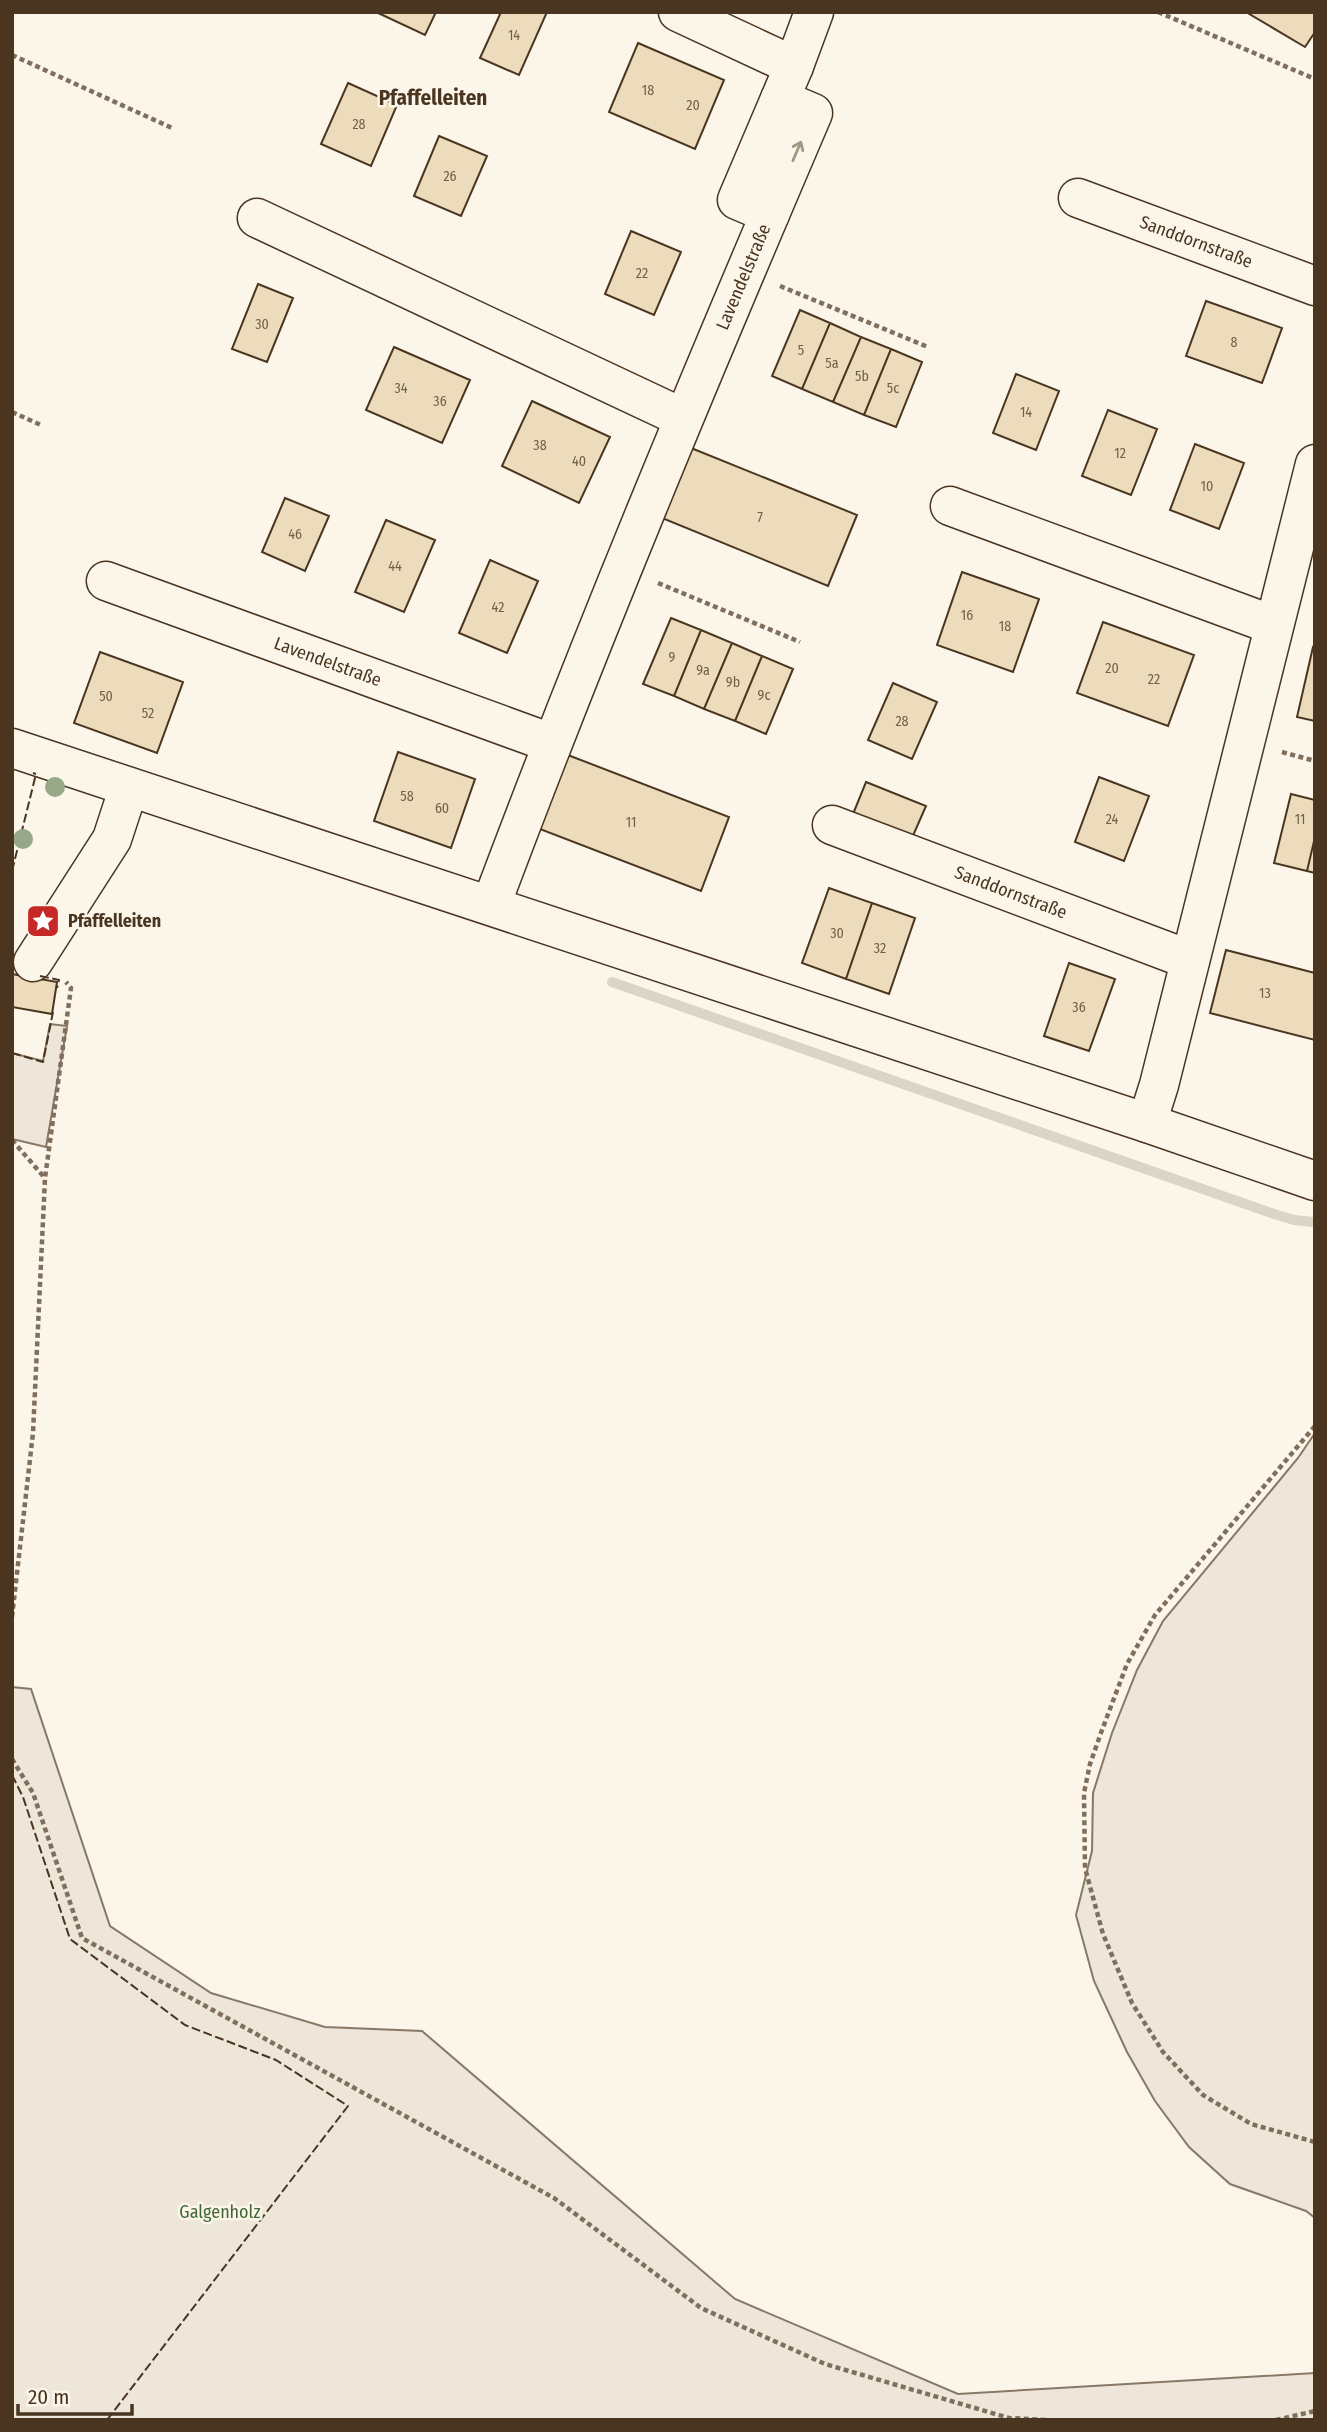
<svg xmlns="http://www.w3.org/2000/svg" width="1327" height="2432" viewBox="0 0 1327 2432" font-family="'Fira Sans Condensed',sans-serif">
<style>
.green{fill:#ede6d9;stroke:#887966;stroke-width:2}
.lines{fill:none;stroke-linecap:round;stroke-linejoin:round}
.stream{stroke:#dcd4c6;stroke-width:10}
.building{fill:#ecdcbc;stroke:#4a3520;stroke-width:2}
.minor-casing{stroke:#4a3520;stroke-width:41}
.path{stroke:#7f6f5c;stroke-width:4.5;stroke-dasharray:5 3.5;stroke-linecap:butt}
.minor{stroke:#fbf6e9;stroke-width:38}
.fence{stroke:#4a3520;stroke-width:2;stroke-dasharray:9 3.5;stroke-linecap:butt}
.tree{fill:#96a887}
.oneway{stroke:#a29684}
.labels{text-anchor:middle;dominant-baseline:central;stroke-width:5;stroke-linejoin:round;paint-order:stroke}
.number-label{font-size:14px;fill:#725f47}
.street-label{font-size:18px;fill:#4a3520;stroke:#fbf6e9}
.poi-label{font-size:18px;font-weight:bold;fill:#4a3520;stroke:#fbf6e9;text-anchor:start}
.park-label{font-size:18px;fill:#436837;stroke:#fbf6e9}
.quarter-label{font-size:21px;font-weight:bold;fill:#4a3520;stroke:#fbf6e9}
</style>
<rect width="100%" height="100%" fill="#fbf6e9"/>
<path class="green" d="M50,1024L67,1026L46,1147L12,1139V1053L43,1061Z
M1315,1433V2218L1306,2211L1230,2184L1189,2147L1155,2101L1127,2052L1094,1981L1076,1915L1092,1851L1093,1793L1112,1733L1137,1670L1163,1621L1298,1458Z
M12,1687L31,1689L110,1926L211,1993L325,2027L422,2031L735,2299L958,2394L1315,2373V2420H12Z"/>
<g class="lines">
<path class="stream" d="M612,982L1274,1214L1294,1220L1313,1222"/>
</g>
<path class="building" d="M376,12H436L425,35Z
M501,12H547L519,75L480,58Z
M1246,12H1315V32L1305,47Z
M638,43L724,80L695,149L609,112Z
M348,83L397,105L371,166L321,144Z
M439,136L487,156L461,216L414,196Z
M631,231L681,252L654,315L605,294Z
M258,284L293,298L267,362L232,349Z
M1206,301L1282,328L1262,383L1186,356Z
M800,310L830,323L802,389L772,376Z
M830,323L861,337L833,402L802,389Z
M861,337L891,349L864,415L833,402Z
M394,347L470,380L442,443L366,410Z
M891,349L922,362L896,427L864,415Z
M1016,374L1059,391L1036,450L993,433Z
M532,401L610,437L579,503L502,466Z
M1108,410L1157,429L1131,495L1082,476Z
M1195,444L1244,463L1219,529L1170,510Z
M691,448L857,515L828,586L662,518Z
M285,498L329,516L305,571L262,552Z
M386,520L435,540L404,612L355,592Z
M490,560L538,581L507,653L459,633Z
M962,572L1039,599L1013,672L937,645Z
M671,618L701,630L674,696L643,684Z
M1103,622L1194,655L1168,726L1077,693Z
M701,630L732,643L704,709L674,696Z
M732,643L762,656L735,721L704,709Z
M1313,647L1315,648V721L1297,717Z
M100,652L183,682L157,753L74,723Z
M762,656L793,669L766,734L735,721Z
M893,683L937,702L912,759L868,740Z
M398,752L475,779L451,848L374,821Z
M560,752L729,817L701,891L532,826Z
M1099,777L1149,796L1124,861L1075,842Z
M866,782L926,806L912,838L853,814Z
M1291,794L1315,800V837L1307,871L1274,863Z
M1315,837V873L1307,871Z
M829,888L872,903L846,979L802,963Z
M872,903L915,918L889,994L846,979Z
M1226,950L1315,973V1040L1210,1013Z
M1069,963L1115,979L1089,1051L1044,1036Z
M12,974L57,982L52,1014L12,1007Z"/>
<g class="lines">
<g class="minor-casing">
<g id="minor">
<path d="M678,12L794,66"/>
<path id="s1" d="M1078,198L1315,286"/>
<path d="M770,214L737,200L794,66L814,12"/>
<path d="M257,218L683,418"/>
<path d="M950,506L1273,625"/>
<path id="s2" d="M106,581L551,743"/>
<path d="M12,748L1147,1123L1315,1181"/>
<path id="s3" d="M832,825L1190,960"/>
<path id="s4" d="M491,905C591,638 701,375 813,113L780,99"/>
<path d="M33,962L112,839L129,787"/>
<path d="M1147,1123L1159,1085L1315,464"/>
</g>
</g>
<path class="path" d="M1158,12L1315,79
M12,55L172,128
M780,286L928,347
M12,412L41,425
M658,583L800,642
M1282,752L1315,761
M12,1140L44,1177
M1315,1426L1155,1615L1127,1664L1102,1730L1090,1764L1084,1793L1085,1868L1103,1934L1132,2003L1163,2052L1203,2095L1251,2124L1315,2142
M12,1617L33,1433L45,1178L71,988L66,982
M12,1759L33,1793L82,1938L554,2198L701,2308L825,2364L1009,2418L1047,2420
M1276,2420L1315,2411"/>
<use href="#minor" class="minor"/>
<path class="fence" d="M12,871L36,774L33,773
M40,976L59,980L57,988
M12,1053L43,1062L53,1012
M12,1775L23,1797L70,1939L185,2025L276,2060L348,2106L107,2420"/>
</g>
<g class="tree">
<circle cx="55" cy="787" r="10"/>
<circle cx="23" cy="839" r="10"/>
</g>
<defs><path id="oneway-shaft" d="M-6 0H5M1.5-3L5.5 0L1.5 3" fill="none" stroke-width="1.6" stroke-linecap="round" stroke-linejoin="round" transform="scale(1.75)"/></defs>
<use class="oneway" href="#oneway-shaft" transform="translate(797 151) rotate(-67)"/>
<defs>
<g id="sight-square" transform="scale(1.75)"><rect x="-9" y="-9" width="18" height="18" rx="4" fill="#c62828" stroke="#fbf6e9"/><path d="M0-6L1.8-2.2L6-1.7L2.9 1.2L3.7 5.4L0 3.3L-3.7 5.4L-2.9 1.2L-6-1.7L-1.8-2.2Z" fill="#fff"/></g>
</defs>
<g fill-rule="evenodd">
<use href="#sight-square" x="43" y="921"/>
</g>
<g class="labels">
<g class="number-label">
<text x="514" y="35">14</text>
<text x="648" y="90">18</text>
<text x="693" y="105">20</text>
<text x="359" y="124">28</text>
<text x="450" y="176">26</text>
<text x="642" y="273">22</text>
<text x="262" y="324">30</text>
<text x="1234" y="342">8</text>
<text x="801" y="350">5</text>
<text x="832" y="363">5a</text>
<text x="862" y="376">5b</text>
<text x="401" y="388">34</text>
<text x="893" y="388">5c</text>
<text x="440" y="401">36</text>
<text x="1026" y="412">14</text>
<text x="540" y="445">38</text>
<text x="1120" y="453">12</text>
<text x="579" y="461">40</text>
<text x="1207" y="486">10</text>
<text x="760" y="517">7</text>
<text x="295" y="534">46</text>
<text x="395" y="566">44</text>
<text x="498" y="607">42</text>
<text x="967" y="615">16</text>
<text x="1005" y="626">18</text>
<text x="672" y="657">9</text>
<text x="1112" y="668">20</text>
<text x="703" y="670">9a</text>
<text x="1154" y="679">22</text>
<text x="733" y="682">9b</text>
<text x="764" y="695">9c</text>
<text x="106" y="696">50</text>
<text x="148" y="713">52</text>
<text x="902" y="721">28</text>
<text x="407" y="796">58</text>
<text x="442" y="808">60</text>
<text x="1112" y="819">24</text>
<text x="1300" y="819">11</text>
<text x="631" y="822">11</text>
<text x="837" y="933">30</text>
<text x="880" y="948">32</text>
<text x="1265" y="993">13</text>
<text x="1079" y="1007">36</text>
</g>
<g class="street-label">
<text stroke="none"><textPath href="#s1" startOffset="126">Sanddornstraße</textPath></text>
<text stroke="none"><textPath href="#s4" startOffset="677">Lavendelstraße</textPath></text>
<text stroke="none"><textPath href="#s2" startOffset="236">Lavendelstraße</textPath></text>
<text stroke="none"><textPath href="#s3" startOffset="191">Sanddornstraße</textPath></text>
</g>
<g class="poi-label">
<text x="68" y="921">Pfaffelleiten</text>
</g>
<g class="park-label">
<text x="220" y="2212">Galgenholz</text>
</g>
<g class="quarter-label">
<text x="433" y="98">Pfaffelleiten</text>
</g>
</g>
<rect width="1327" height="2432" fill="none" stroke="#4a3520" stroke-width="28"/>
<path d="M18 2404v10h114v-10" fill="none" stroke="#4a3520" stroke-width="3.5"/>
<text x="28" y="2404" font-size="21" fill="#4a3520" stroke="#fbf6e9" stroke-width="5" paint-order="stroke">20 m</text>
</svg>
